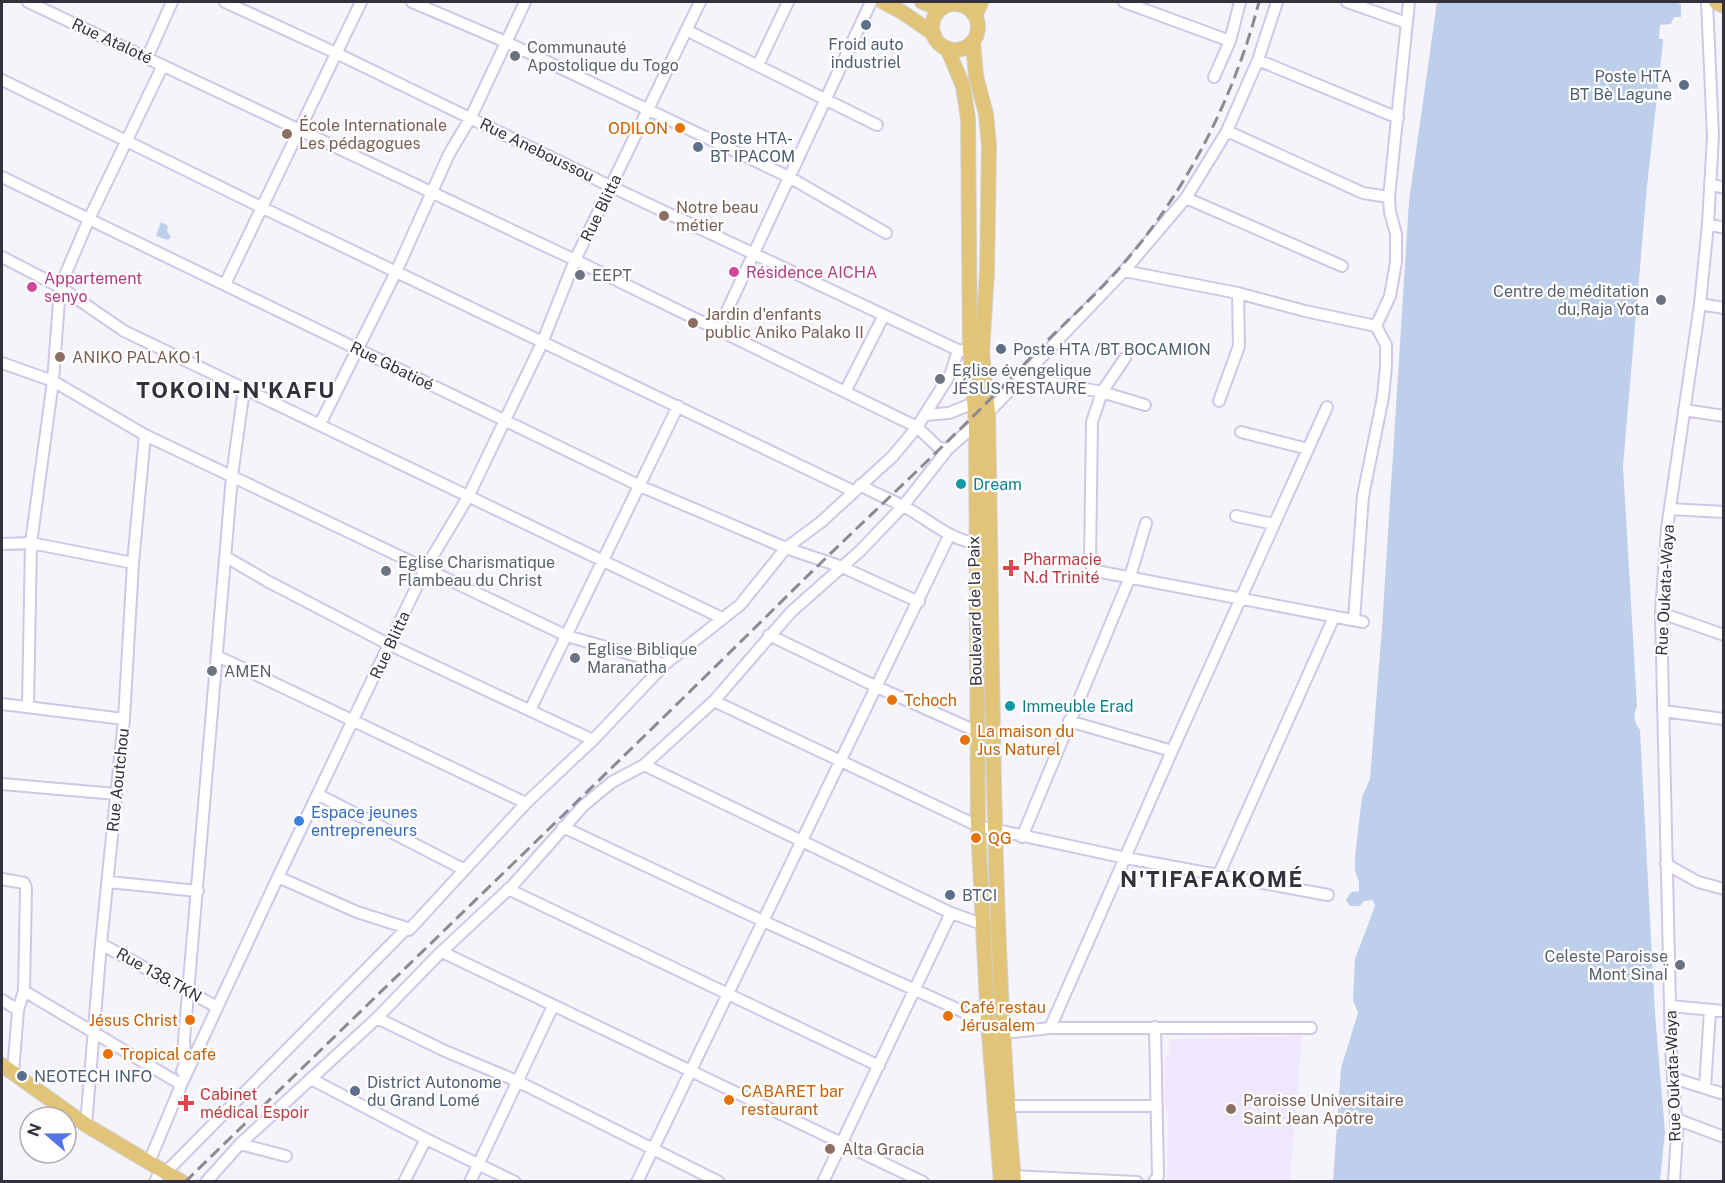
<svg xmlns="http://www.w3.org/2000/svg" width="1725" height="1183" viewBox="0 0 1725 1183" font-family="'Public Sans',sans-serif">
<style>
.education{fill:#efe7fc}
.water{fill:#becfeb}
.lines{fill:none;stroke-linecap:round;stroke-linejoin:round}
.minor-casing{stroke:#d1c6e7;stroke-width:14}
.major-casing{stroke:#d2d1d4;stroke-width:16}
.minor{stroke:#fff;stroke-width:10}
.major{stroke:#e1c478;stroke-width:14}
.rail{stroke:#8d8a94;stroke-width:3;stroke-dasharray:12 6;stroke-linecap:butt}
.service-dot{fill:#5c6f8a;stroke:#fff;stroke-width:2}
.worship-dot{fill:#6b7280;stroke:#fff;stroke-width:2}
.food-dot{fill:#e8710a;stroke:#fff;stroke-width:2}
.education-dot{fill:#8d6e63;stroke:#fff;stroke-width:2}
.hotel-dot{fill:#d1479c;stroke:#fff;stroke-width:2}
.culture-dot{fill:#0f9aa8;stroke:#fff;stroke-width:2}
.health-dot{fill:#e0444e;stroke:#fff;stroke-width:2}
.shop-dot{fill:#3f7fe0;stroke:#fff;stroke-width:2}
.labels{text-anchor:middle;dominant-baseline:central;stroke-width:4.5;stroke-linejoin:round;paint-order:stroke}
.street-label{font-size:16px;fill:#34303d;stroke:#fff}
.service-label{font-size:16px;fill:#4e5e75;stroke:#fff;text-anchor:start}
.worship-label{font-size:16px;fill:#5b616d;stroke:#fff;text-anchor:start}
.education-label{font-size:16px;fill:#785e54;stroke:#fff;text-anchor:start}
.food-label{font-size:16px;fill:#c56008;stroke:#fff;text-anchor:start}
.hotel-label{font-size:16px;fill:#b23c85;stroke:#fff;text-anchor:start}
.culture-label{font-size:16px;fill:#0d838f;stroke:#fff;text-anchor:start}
.health-label{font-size:16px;fill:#be3a42;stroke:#fff;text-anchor:start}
.shop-label{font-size:16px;fill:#366cbe;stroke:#fff;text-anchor:start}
.district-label{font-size:22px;font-weight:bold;letter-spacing:1.5px;fill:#34303d;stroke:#fff}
</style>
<rect width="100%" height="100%" fill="#f6f4fb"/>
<path class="education" d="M1302,1036L1290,1181H1167L1168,1113L1165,1105L1164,1061L1169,1051L1170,1039Z"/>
<path class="water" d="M1437,2H1677L1681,5V17H1674L1671,24L1660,25L1659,39H1663V43L1647,186L1623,466L1637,706C1633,716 1634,722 1640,730L1655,1013L1665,1132L1660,1181H1333L1341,1068L1358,1013L1353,1000L1355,959L1375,906L1373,900L1364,901L1360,906H1350L1346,900L1351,892L1359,891V882L1355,870V856L1362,797L1370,779L1382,628L1409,201Z
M161,222L168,226L167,231L171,237L168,240L156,236Z"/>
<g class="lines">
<g class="minor-casing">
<path id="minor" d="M28,2L575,260L917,427L939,448L948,449
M225,2L336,53L612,187L958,350L965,351
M412,2L506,42L789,177L886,233
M1124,2L1230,41
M1347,2L1407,23
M686,30L877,125
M147,58L172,2
M1258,60L1398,118
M758,65L788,2
M1214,77L1230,41L1240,2
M2,80L263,208L853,491
M1227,131L1363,193L1389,197
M2,177L640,486L786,548L842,567L919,602
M1710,184L1724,188
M1186,198L1342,266
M1708,224L1724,228
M2,257L60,287L124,331L722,618
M1124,271L1238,293L1305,311L1376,326
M225,284L361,2
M1700,304L1724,308
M718,330L871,2
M1125,358L1102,392L1092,422L1090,562L1093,569L1101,572L1363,622
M2,363L53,381L145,435L567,636L665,664
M1024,377L1102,392L1145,405
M845,392L884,315
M1219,401L1239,346L1238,293
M1684,410L1724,416
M988,413L1124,271L1186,198L1227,131L1258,60L1277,2
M925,415L949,413L974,403
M320,424L396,272L449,154L471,117L525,2
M1241,432L1308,449
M860,485C874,493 889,499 903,506C931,520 951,543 984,544
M1670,509L1724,512
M1236,516L1274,524
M2,544L31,543L133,563
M226,557L269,582L390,645L593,740
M1661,613L1724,635
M1354,620L1363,496L1383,397L1386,366V345L1376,326L1390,296L1396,262V234L1390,212L1389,197L1409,2
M769,635L877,687L978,732
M217,656L526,803
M714,701L978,826L1126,858L1328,895
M2,704L124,719
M28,706L31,543L53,381L60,287L89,219L163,65
M530,710L678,406
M1663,711L1724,719
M1069,721L1172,751
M644,765L951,913L982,924
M2,784L116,794
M319,795L463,869
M563,827L763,921L988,1023
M1022,837L1130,577L1146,523
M1666,864L1698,882L1724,889
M1219,874L1334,617
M278,877L357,912L407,928
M2,879L24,883L26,888L24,991L18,1010L13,1073
M109,882L198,891
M508,889L879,1066
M101,944L217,1007
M442,952L923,1182
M24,991L177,1082L182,1083
M2,1000L18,1010
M1670,1006L1724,1011
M377,1018L445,1051L517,1081L719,1182
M1050,1028L1172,751L1327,407
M1003,1033L1050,1028H1311
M182,1071L185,1063L184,1040L232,476L244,389
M1673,1078L1724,1094
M311,1079L426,1139L515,1182
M1705,1088L1710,1011
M1008,1106H1157
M1676,1119L1724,1137
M86,1125L101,944L124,719L133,563L145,435
M240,1144L286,1156
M149,1162L182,1083L278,877L425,569L468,497L542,343L575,260L700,2
M166,1172L407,928L409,930L526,803L593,740L665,664L740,605L786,548L821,522L893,456L917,427L951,373L958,350
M1013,1176L1137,1182
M155,1182L161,1169
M206,1182L240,1144L377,1018L438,955L513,885L583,806L612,782L644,765L714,701L791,612L860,551L903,506L948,449L976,424
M404,1182L426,1139
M470,1182L553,1006
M637,1182L949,536
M823,1182L951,913
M1154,1182L1158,1176L1155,1027
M1674,1182L1677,1133L1671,1048L1661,613L1667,528L1700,304L1708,224L1713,136L1707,2"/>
</g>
<g class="major-casing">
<path id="major" d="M883,2L902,12L934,34
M922,2L941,9
M1716,2L1724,6
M932 27a23 23 0 1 1 46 0a23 23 0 1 1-46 0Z
M975,16L981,2
M973,42L976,76L986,114L989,146L987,272L982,352L988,413C993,669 991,926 1014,1182
M947,48L963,86L968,119L970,351L976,424L978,826L988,1023L1001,1182
M2,1065L86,1125L182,1182"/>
</g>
<use href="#minor" class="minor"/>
<use href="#major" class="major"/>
<path class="rail" d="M185,1182C382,990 581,799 777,606C861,522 950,443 1031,357C1059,328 1090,301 1117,271C1184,196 1234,99 1259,2"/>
</g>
<g class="service-dot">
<circle cx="866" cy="25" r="6"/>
<circle cx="1684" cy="85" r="6"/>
<circle cx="698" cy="147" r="6"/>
<circle cx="1001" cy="349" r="6"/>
<circle cx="950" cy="895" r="6"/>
<circle cx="22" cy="1076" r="6"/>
<circle cx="355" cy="1091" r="6"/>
</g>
<g class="worship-dot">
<circle cx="515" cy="56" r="6"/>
<circle cx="580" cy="275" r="6"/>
<circle cx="1661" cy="300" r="6"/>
<circle cx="940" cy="379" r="6"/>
<circle cx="386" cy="571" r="6"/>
<circle cx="575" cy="658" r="6"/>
<circle cx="212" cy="671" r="6"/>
<circle cx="1680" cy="965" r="6"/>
</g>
<g class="food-dot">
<circle cx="680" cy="128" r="6"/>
<circle cx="892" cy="700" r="6"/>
<circle cx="965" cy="740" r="6"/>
<circle cx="976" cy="838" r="6"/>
<circle cx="948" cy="1016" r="6"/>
<circle cx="190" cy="1020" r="6"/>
<circle cx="108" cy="1054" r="6"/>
<circle cx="729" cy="1100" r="6"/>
</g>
<g class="education-dot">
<circle cx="287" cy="134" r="6"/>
<circle cx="664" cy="216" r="6"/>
<circle cx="693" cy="323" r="6"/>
<circle cx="60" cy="357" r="6"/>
<circle cx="1231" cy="1109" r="6"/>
<circle cx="830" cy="1149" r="6"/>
</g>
<g class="hotel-dot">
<circle cx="734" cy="272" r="6"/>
<circle cx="32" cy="287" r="6"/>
</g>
<g class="culture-dot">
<circle cx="961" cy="484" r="6"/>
<circle cx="1010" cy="706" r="6"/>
</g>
<g class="health-dot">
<path d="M1008 559h6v6h6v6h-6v6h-6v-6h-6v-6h6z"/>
<path d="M183 1094h6v6h6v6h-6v6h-6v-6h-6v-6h6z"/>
</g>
<circle class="shop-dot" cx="299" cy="821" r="6"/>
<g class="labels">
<g class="street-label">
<text transform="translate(112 41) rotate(25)">Rue Ataloté</text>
<text transform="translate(537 150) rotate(26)">Rue Aneboussou</text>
<text transform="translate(601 208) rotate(-64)">Rue Blitta</text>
<text transform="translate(392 366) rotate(26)">Rue Gbatioé</text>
<text transform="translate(1665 590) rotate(-87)">Rue Oukata-Waya</text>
<text transform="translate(975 611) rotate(-91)">Boulevard de la Paix</text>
<text transform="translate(390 645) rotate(-65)">Rue Blitta</text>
<text transform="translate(118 780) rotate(-84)">Rue Aoutchou</text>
<text transform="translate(159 975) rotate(29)">Rue 138.TKN</text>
<text transform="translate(1673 1076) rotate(-92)">Rue Oukata-Waya</text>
</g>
<g class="service-label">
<text x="866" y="44" text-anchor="middle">Froid auto<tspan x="866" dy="18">industriel</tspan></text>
<text x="1672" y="76" text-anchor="end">Poste HTA<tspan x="1672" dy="18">BT Bè Lagune</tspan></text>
<text x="710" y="138">Poste HTA-<tspan x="710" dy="18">BT IPACOM</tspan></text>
<text x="1013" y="349">Poste HTA /BT BOCAMION</text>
<text x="962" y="895">BTCI</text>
<text x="34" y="1076">NEOTECH INFO</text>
<text x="367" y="1082">District Autonome<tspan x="367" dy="18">du Grand Lomé</tspan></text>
</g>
<g class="worship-label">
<text x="527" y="47">Communauté<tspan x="527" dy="18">Apostolique du Togo</tspan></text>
<text x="592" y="275">EEPT</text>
<text x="1649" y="291" text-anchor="end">Centre de méditation<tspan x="1649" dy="18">du,Raja Yota</tspan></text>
<text x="952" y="370">Eglise évengelique<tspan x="952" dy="18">JÉSUS RESTAURE</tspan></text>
<text x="398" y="562">Eglise Charismatique<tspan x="398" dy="18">Flambeau du Christ</tspan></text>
<text x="587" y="649">Eglise Biblique<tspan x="587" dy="18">Maranatha</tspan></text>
<text x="224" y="671">AMEN</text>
<text x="1668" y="956" text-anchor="end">Celeste Paroisse<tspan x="1668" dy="18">Mont SinaÏ</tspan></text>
</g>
<g class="education-label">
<text x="299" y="125">École Internationale<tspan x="299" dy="18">Les pédagogues</tspan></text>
<text x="676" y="207">Notre beau<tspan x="676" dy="18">métier</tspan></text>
<text x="705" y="314">Jardin d'enfants<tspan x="705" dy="18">public Aniko Palako II</tspan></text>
<text x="72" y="357">ANIKO PALAKO 1</text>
<text x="1243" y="1100">Paroisse Universitaire<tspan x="1243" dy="18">Saint Jean Apôtre</tspan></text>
<text x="842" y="1149">Alta Gracia</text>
</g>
<g class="food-label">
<text x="668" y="128" text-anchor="end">ODILON</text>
<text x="904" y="700">Tchoch</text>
<text x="977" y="731">La maison du<tspan x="977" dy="18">Jus Naturel</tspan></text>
<text x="988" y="838">QG</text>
<text x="960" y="1007">Café restau<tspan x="960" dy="18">Jérusalem</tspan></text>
<text x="178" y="1020" text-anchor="end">Jésus Christ</text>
<text x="120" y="1054">Tropical cafe</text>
<text x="741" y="1091">CABARET bar<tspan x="741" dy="18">restaurant</tspan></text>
</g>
<g class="hotel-label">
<text x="746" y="272">Résidence AICHA</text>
<text x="44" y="278">Appartement<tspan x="44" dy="18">senyo</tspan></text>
</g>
<g class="culture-label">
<text x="973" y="484">Dream</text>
<text x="1022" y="706">Immeuble Erad</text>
</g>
<g class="health-label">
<text x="1023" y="559">Pharmacie<tspan x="1023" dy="18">N.d Trinité</tspan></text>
<text x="200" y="1094">Cabinet<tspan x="200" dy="18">médical Espoir</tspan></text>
</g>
<g class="shop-label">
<text x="311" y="812">Espace jeunes<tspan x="311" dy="18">entrepreneurs</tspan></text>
</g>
<g class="district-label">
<text x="236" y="390">TOKOIN-N'KAFU</text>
<text x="1212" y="879">N'TIFAFAKOMÉ</text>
</g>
</g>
<rect width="1725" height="1183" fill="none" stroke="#34303d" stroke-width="6"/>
<g transform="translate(48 1135) rotate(290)"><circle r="28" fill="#ffffff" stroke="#aeacb1" stroke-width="1.5"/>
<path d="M0-4.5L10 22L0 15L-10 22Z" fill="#5572e7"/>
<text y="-9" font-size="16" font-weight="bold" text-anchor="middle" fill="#34303d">N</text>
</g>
</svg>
